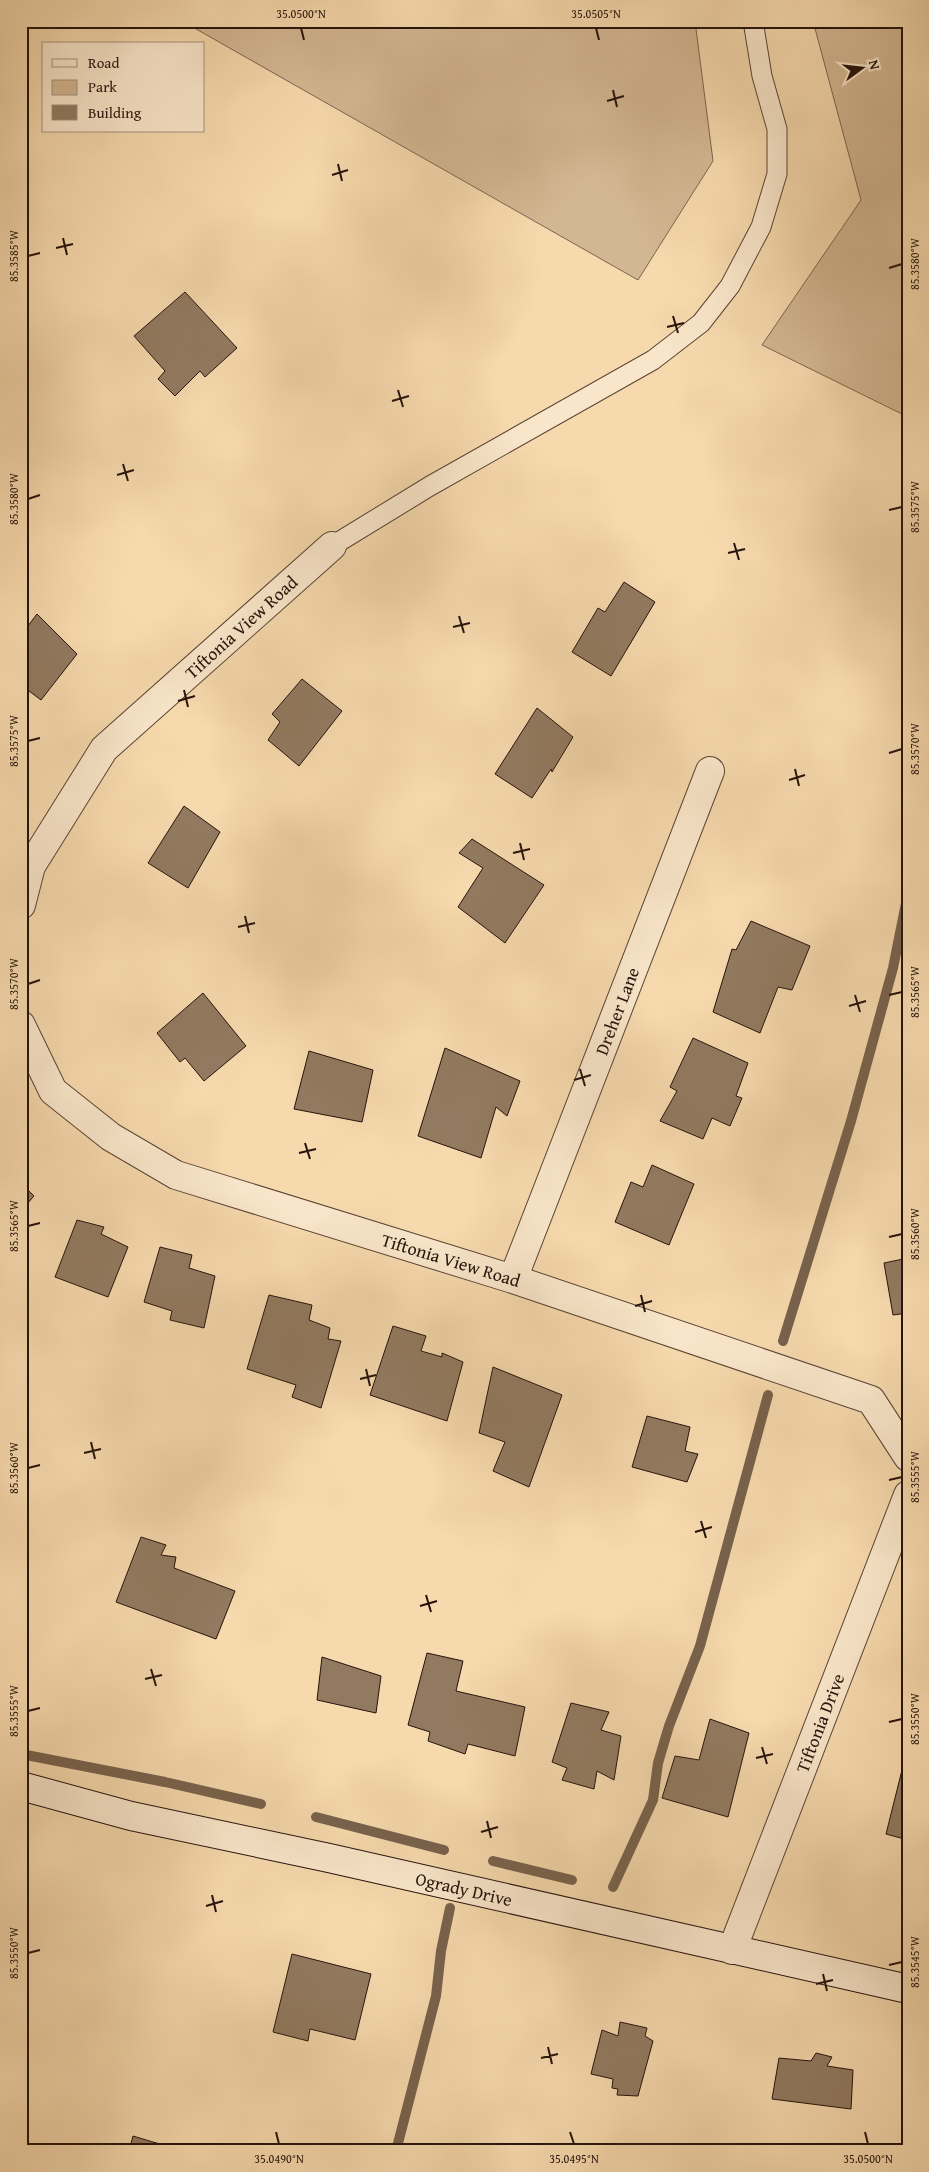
<svg xmlns="http://www.w3.org/2000/svg" width="929" height="2172" viewBox="0 0 929 2172" font-family="'Gentium Book Plus',serif">
<style>
.green{fill:#d3b792;stroke:#7c654f}
.lines{fill:none;stroke-linecap:round;stroke-linejoin:round}
.stream{stroke:#78624c;stroke-width:10}
.building{fill:#927a60;stroke:#26130c}
.lane-casing{stroke:#5a4434;stroke-width:21}
.street-casing{stroke:#5a4434;stroke-width:30}
.secondary-casing{stroke:#26130c;stroke-width:30}
.lane{stroke:#f9e6ca;stroke-width:19}
.street{stroke:#f9e6ca;stroke-width:28}
.secondary{stroke:#f9e6ca;stroke-width:28}
.ticks{fill:none;stroke:#26130c;stroke-width:2}
.labels{text-anchor:middle;dominant-baseline:central;stroke-width:4;stroke-linejoin:round;paint-order:stroke}
.street-label{font-size:18px;fill:#26130c;stroke:#f9e6ca}
.neatline{fill:none;stroke:#26130c;stroke-width:2}
.ticks-label{font-size:12px;text-anchor:middle;fill:#26130c}
</style>
<rect width="100%" height="100%" fill="#f6d9ad"/>
<filter id="stains"><feTurbulence type="fractalNoise" baseFrequency=".004" numOctaves="4"/><feColorMatrix values="0 0 0 0 .2 0 0 0 0 .09 0 0 0 0 .02 0 0 0 .5 -.17"/></filter>
<radialGradient id="worn" r=".72"><stop offset=".6" stop-color="#630" stop-opacity="0"/><stop offset="1" stop-color="#630" stop-opacity=".3"/></radialGradient>
<path class="green" d="M182,21H695L713,161L638,280Z
M813,21H908V417L762,345L861,200Z"/>
<g class="lines">
<path class="stream" d="M783,1341L851,1121L893,968L908,893
M21,1754L165,1782L261,1804
M316,1817L444,1850
M493,1861L572,1880
M613,1887L653,1800L658,1763L669,1726L700,1646L768,1395
M396,2151L436,1996L441,1951L450,1908"/>
</g>
<path class="building" d="M185,292L237,348L205,377L200,371L175,396L158,379L165,371L134,336Z
M624,582L655,602L611,676L572,652L598,608L605,612Z
M37,614L77,654L41,700L21,685V635Z
M302,679L342,711L299,766L268,740L280,722L272,714Z
M537,708L573,737L552,772L551,769L532,798L495,774Z
M184,806L220,832L188,888L148,863Z
M472,839L544,885L505,943L458,907L483,868L459,853Z
M751,921L810,946L792,990L778,987L760,1033L713,1012L732,949L736,950Z
M203,993L246,1046L204,1081L185,1058L180,1062L157,1033Z
M693,1038L748,1063L736,1096L742,1098L730,1126L712,1118L703,1139L660,1121L677,1091L670,1087Z
M445,1048L520,1081L507,1116L496,1107L481,1158L418,1136Z
M309,1051L373,1070L362,1122L294,1109Z
M652,1165L694,1184L669,1245L615,1222L631,1182L643,1187Z
M21,1183L34,1196L21,1211Z
M77,1220L104,1227L101,1234L128,1247L108,1297L55,1277Z
M160,1247L192,1255L189,1268L215,1276L204,1328L170,1320L172,1311L144,1302Z
M908,1258V1313L893,1315L884,1263Z
M269,1295L312,1305L309,1320L330,1328L328,1339L341,1341L321,1408L292,1397L296,1385L247,1369Z
M393,1326L426,1336L421,1351L442,1357V1353L463,1362L447,1421L370,1395Z
M493,1367L562,1395L529,1487L493,1471L505,1442L479,1433Z
M647,1416L690,1427L685,1451L698,1454L687,1482L632,1467Z
M141,1537L166,1545L161,1555L176,1557L174,1568L235,1591L216,1639L116,1602Z
M21,1539L26,1541L21,1554Z
M427,1653L463,1661L456,1691L525,1707L515,1756L468,1744L465,1754L428,1741L430,1732L408,1725Z
M322,1657L381,1676L376,1713L317,1700Z
M571,1703L609,1712L601,1730L621,1736L614,1780L597,1771L594,1789L562,1780L567,1768L552,1762Z
M710,1719L749,1733L728,1817L662,1798L675,1756L699,1760Z
M908,1746V1840L886,1834Z
M292,1954L371,1974L355,2040L310,2029L308,2041L273,2032Z
M620,2022L647,2028L645,2036L653,2041L638,2096L617,2095L618,2089L612,2088L613,2079L591,2074L602,2030L618,2036Z
M816,2053L832,2057L827,2066L853,2070L851,2109L772,2099L779,2058L811,2061Z
M133,2136L183,2151H129Z"/>
<g class="lines">
<g class="lane-casing">
<path id="lane" d="M332,546L430,486L653,360L701,323L730,286L761,227L777,174V129L762,76L753,21"/>
</g>
<g class="street-casing">
<path id="street" d="M21,905L31,866L104,749L332,546
M21,1025L53,1091L111,1137L176,1175L513,1279L871,1400L908,1457
M513,1279L710,771
M732,1950L908,1495"/>
</g>
<g class="secondary-casing">
<path id="secondary" d="M21,1786L131,1816L329,1858L908,1989"/>
</g>
<use href="#lane" class="lane"/>
<use href="#street" class="street"/>
<use href="#secondary" class="secondary"/>
</g>
<path class="ticks" d="M301,28L304,40M596,28L599,40M613,90L617,107M607,101L624,96M338,164L342,181M332,175L348,170M63,238L67,255M56,248L73,244M28,256L40,253M889,268L902,264M673,316L678,333M667,327L684,323M398,390L403,407M392,401L409,396M123,464L128,481M117,475L134,470M28,499L40,495M889,510L902,507M734,543L739,560M728,553L745,549M459,616L464,633M453,627L470,623M184,690L188,707M178,701L195,696M28,741L40,738M889,753L902,749M795,769L799,786M789,780L805,775M520,843L524,860M513,853L530,849M245,916L249,933M238,927L255,923M28,984L40,980M855,995L860,1012M889,995L902,992M849,1006L866,1001M580,1069L585,1086M574,1080L591,1075M305,1143L310,1159M299,1153L316,1149M28,1226L40,1223M889,1237L902,1234M641,1295L645,1312M635,1306L652,1301M366,1369L370,1386M360,1379L376,1375M91,1442L95,1459M84,1453L101,1449M28,1468L40,1465M889,1480L902,1477M701,1521L706,1538M695,1532L712,1527M426,1595L431,1612M420,1606L437,1601M151,1669L156,1686M145,1679L162,1675M28,1711L40,1708M889,1722L902,1719M762,1747L767,1764M756,1758L773,1754M487,1821L491,1838M481,1832L498,1827M212,1895L216,1912M206,1906L223,1901M28,1953L40,1950M889,1965L902,1962M823,1974L827,1991M816,1984L833,1980M548,2047L552,2064M541,2058L558,2054M276,2132L279,2144M570,2132L574,2144M865,2132L868,2144"/>
<g class="labels">
<g class="street-label">
<text transform="translate(241 627) rotate(-42)">Tiftonia View Road</text>
<text transform="translate(617 1011) rotate(-69)">Dreher Lane</text>
<text transform="translate(451 1260) rotate(17)">Tiftonia View Road</text>
<text transform="translate(820 1723) rotate(-69)">Tiftonia Drive</text>
<text transform="translate(464 1889) rotate(13)">Ogrady Drive</text>
</g>
</g>
<rect width="929" height="2172" fill="none" stroke="#f6d9ad" stroke-width="55"/>
<rect x="42" y="42" width="162" height="90" fill="#f9e6ca" stroke="#a5927e"/>
<rect x="52" y="59" width="25" height="8" fill="#f9e6ca" stroke="#a5927e"/>
<text x="88" y="68" font-size="15" fill="#26130c">Road</text>
<rect x="52" y="80" width="25" height="15" fill="#d3b792" stroke="#a5927e"/>
<text x="88" y="92" font-size="15" fill="#26130c">Park</text>
<rect x="52" y="105" width="25" height="15" fill="#927a60" stroke="#a5927e"/>
<text x="88" y="118" font-size="15" fill="#26130c">Building</text>
<g transform="translate(862 68) rotate(75)" stroke="#f9e6ca" stroke-width="4" paint-order="stroke">
<path d="M0-4L9 19L0 12L-9 19Z" fill="#26130c"/>
<text y="-8" font-size="14" font-weight="bold" text-anchor="middle" fill="#26130c">N</text>
</g>
<rect x="28" y="28" width="874" height="2116" class="neatline"/>
<g class="ticks-label">
<text x="301" y="18">35.0500°N</text>
<text x="596" y="18">35.0505°N</text>
<text transform="translate(14 256) rotate(-90)" y="4">85.3585°W</text>
<text transform="translate(915 264) rotate(-90)" y="4">85.3580°W</text>
<text transform="translate(14 499) rotate(-90)" y="4">85.3580°W</text>
<text transform="translate(915 507) rotate(-90)" y="4">85.3575°W</text>
<text transform="translate(14 741) rotate(-90)" y="4">85.3575°W</text>
<text transform="translate(915 749) rotate(-90)" y="4">85.3570°W</text>
<text transform="translate(14 984) rotate(-90)" y="4">85.3570°W</text>
<text transform="translate(915 992) rotate(-90)" y="4">85.3565°W</text>
<text transform="translate(14 1226) rotate(-90)" y="4">85.3565°W</text>
<text transform="translate(915 1234) rotate(-90)" y="4">85.3560°W</text>
<text transform="translate(14 1468) rotate(-90)" y="4">85.3560°W</text>
<text transform="translate(915 1477) rotate(-90)" y="4">85.3555°W</text>
<text transform="translate(14 1711) rotate(-90)" y="4">85.3555°W</text>
<text transform="translate(915 1719) rotate(-90)" y="4">85.3550°W</text>
<text transform="translate(14 1953) rotate(-90)" y="4">85.3550°W</text>
<text transform="translate(915 1962) rotate(-90)" y="4">85.3545°W</text>
<text x="279" y="2163">35.0490°N</text>
<text x="574" y="2163">35.0495°N</text>
<text x="868" y="2163">35.0500°N</text>
</g>
<rect width="100%" height="100%" filter="url(#stains)"/>
<rect width="100%" height="100%" fill="url(#worn)"/>
</svg>
